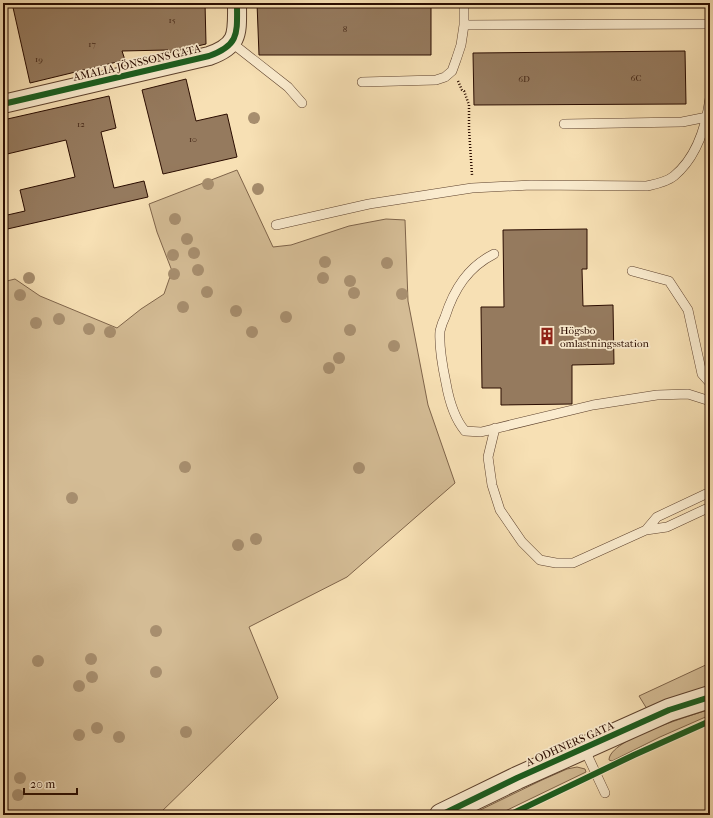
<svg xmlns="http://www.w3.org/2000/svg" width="713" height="818" viewBox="0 0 713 818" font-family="'IM FELL French Canon',serif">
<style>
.green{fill:#d4bc95;stroke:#7f644a}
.building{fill:#957a5e;stroke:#2a0c00}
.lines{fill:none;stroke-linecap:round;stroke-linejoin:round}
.service-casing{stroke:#5d412d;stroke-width:10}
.minor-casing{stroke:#5d412d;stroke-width:20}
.tertiary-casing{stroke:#5d412d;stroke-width:24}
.path{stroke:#2a0c00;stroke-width:2.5;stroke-dasharray:1 2;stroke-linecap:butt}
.service{stroke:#faebce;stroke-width:9}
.minor{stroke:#faebce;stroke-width:18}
.tertiary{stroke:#faebce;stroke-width:22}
.cycleway-casing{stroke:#faebce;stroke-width:8}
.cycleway{stroke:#1b5e20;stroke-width:6}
.tree{fill:#a78e6e}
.labels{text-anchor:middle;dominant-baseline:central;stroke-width:3.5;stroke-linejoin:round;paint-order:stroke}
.number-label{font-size:9px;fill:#452818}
.street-label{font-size:11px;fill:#2a0c00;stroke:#faebce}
.poi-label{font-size:11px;fill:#2a0c00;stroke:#faebce;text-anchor:start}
</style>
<rect width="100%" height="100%" fill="#f7e0b4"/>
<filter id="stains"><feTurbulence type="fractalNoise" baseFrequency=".005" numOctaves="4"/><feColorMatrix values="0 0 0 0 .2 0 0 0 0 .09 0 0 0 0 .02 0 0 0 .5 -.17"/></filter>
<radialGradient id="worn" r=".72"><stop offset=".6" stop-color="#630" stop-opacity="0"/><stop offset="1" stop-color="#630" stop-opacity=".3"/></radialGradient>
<path class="green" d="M237,170L273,247L291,245L349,226L386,219L405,220L408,301L428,405L455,483L347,577L249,627L278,698L158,815H3V282L15,279L40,296L117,328L141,309L164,294L172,271L157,232L149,204Z
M710,663V687L647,709L639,696Z
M710,709V715L660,737L612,761L609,760C609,739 691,716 710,709Z
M577,767L585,769L586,772L497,815H470L542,780L567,769Z"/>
<path class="building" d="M12,3H205L206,44L168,53V50L122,51L125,60L30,83Z
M257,3H431V55H259Z
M685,51L686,104L474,105L473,53Z
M186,79L196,121L227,114L237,157L163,174L142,90Z
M109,96L116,128L101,132L114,188L144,181L148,197L3,230V216L25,211L20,190L75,177L66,140L3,155V120Z
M587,229V269H582L583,306L613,305L614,364L572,365V404L501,405V388H482L481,307H504L503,230Z"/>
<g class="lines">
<g class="service-casing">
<path id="service" d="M464,25L710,24
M232,43L288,87L302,103
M362,82L436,80L445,77L452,71L456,60L461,45L464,25V3
M564,124L682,122L707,117
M276,225L369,204L472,188L531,185L647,186C656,184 667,182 674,176C697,157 706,127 710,98
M494,254C468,267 454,289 445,317C443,321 441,327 440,331C439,345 443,369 446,383C449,400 454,418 465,431L481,432L593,405L657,395L688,394L710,401
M632,271L669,281L688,310L702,374L710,383
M495,428L488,457L492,485L500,510L522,542L540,560L556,563H573L646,530L667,527L710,507
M646,530L657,517L710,492
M584,748L605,793"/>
</g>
<g class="minor-casing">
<path id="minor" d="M3,104L209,56C240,45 237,33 237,3"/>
</g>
<g class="tertiary-casing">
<path id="tertiary" d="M441,815L517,778L669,710L710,697"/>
</g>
<path class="path" d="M458,81L462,90L464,91L469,105V129L472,175"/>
<use href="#service" class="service"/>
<use href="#minor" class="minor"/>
<use href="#tertiary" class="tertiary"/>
<g class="cycleway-casing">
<path id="cycleway" d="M3,104L209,56C240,45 237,33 237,3
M441,815L517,778L669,710L710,697
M509,815L634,755L710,721"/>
</g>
<use href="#cycleway" class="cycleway"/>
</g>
<g class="tree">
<circle cx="254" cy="118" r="6"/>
<circle cx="208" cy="184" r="6"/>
<circle cx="258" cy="189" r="6"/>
<circle cx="175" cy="219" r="6"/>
<circle cx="187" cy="239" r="6"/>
<circle cx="194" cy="253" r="6"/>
<circle cx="173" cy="255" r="6"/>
<circle cx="325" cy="262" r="6"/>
<circle cx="387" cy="263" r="6"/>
<circle cx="198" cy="270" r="6"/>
<circle cx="174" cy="274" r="6"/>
<circle cx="29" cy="278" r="6"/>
<circle cx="323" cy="278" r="6"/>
<circle cx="350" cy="281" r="6"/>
<circle cx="207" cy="292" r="6"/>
<circle cx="354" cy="293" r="6"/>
<circle cx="402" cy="294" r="6"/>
<circle cx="20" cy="295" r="6"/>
<circle cx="183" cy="307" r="6"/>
<circle cx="236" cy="311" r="6"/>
<circle cx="286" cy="317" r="6"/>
<circle cx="59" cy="319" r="6"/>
<circle cx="36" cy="323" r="6"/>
<circle cx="89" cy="329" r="6"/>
<circle cx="350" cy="330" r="6"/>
<circle cx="110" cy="332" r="6"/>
<circle cx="252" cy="332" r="6"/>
<circle cx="394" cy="346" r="6"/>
<circle cx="339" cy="358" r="6"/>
<circle cx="329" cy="368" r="6"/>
<circle cx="185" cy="467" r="6"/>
<circle cx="359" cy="468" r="6"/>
<circle cx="72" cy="498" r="6"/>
<circle cx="256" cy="539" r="6"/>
<circle cx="238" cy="545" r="6"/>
<circle cx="156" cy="631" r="6"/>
<circle cx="91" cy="659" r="6"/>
<circle cx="38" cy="661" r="6"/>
<circle cx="156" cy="672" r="6"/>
<circle cx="92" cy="677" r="6"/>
<circle cx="79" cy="686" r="6"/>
<circle cx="97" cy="728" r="6"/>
<circle cx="186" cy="732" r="6"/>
<circle cx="79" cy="735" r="6"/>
<circle cx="119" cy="737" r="6"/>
<circle cx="20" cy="778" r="6"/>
<circle cx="18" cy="795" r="6"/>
</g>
<defs>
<g id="building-bare" transform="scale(1.38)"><path d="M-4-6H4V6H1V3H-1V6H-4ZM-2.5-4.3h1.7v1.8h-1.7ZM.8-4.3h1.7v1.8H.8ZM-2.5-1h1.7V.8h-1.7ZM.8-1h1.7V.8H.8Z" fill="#8f2418" stroke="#faebce" stroke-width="2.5" paint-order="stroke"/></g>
</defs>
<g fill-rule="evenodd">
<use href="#building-bare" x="547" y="336"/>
</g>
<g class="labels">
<g class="number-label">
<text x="172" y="20">15</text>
<text x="345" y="29">8</text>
<text x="92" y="44">17</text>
<text x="39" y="59">19</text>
<text x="636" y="78">6C</text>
<text x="524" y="79">6D</text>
<text x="81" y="124">12</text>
<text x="193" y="139">10</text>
</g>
<g class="street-label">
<text transform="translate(137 63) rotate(-13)">AMALIA JÖNSSONS GATA</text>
<text transform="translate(570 744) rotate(-24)">A ODHNERS GATA</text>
</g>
<g class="poi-label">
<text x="560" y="330">Högsbo<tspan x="560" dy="13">omlastningsstation</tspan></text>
</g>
</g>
<rect width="713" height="818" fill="none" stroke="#f7e0b4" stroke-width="16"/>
<rect x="4" y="4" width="705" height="810" fill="none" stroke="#2a0c00" stroke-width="2"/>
<rect x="8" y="8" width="697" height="802" fill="none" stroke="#2a0c00"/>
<path d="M24 788v6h53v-6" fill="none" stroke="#2a0c00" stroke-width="2"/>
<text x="30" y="788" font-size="12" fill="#2a0c00" stroke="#faebce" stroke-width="3" paint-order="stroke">20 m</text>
<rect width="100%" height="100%" filter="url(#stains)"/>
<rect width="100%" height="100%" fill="url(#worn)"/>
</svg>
